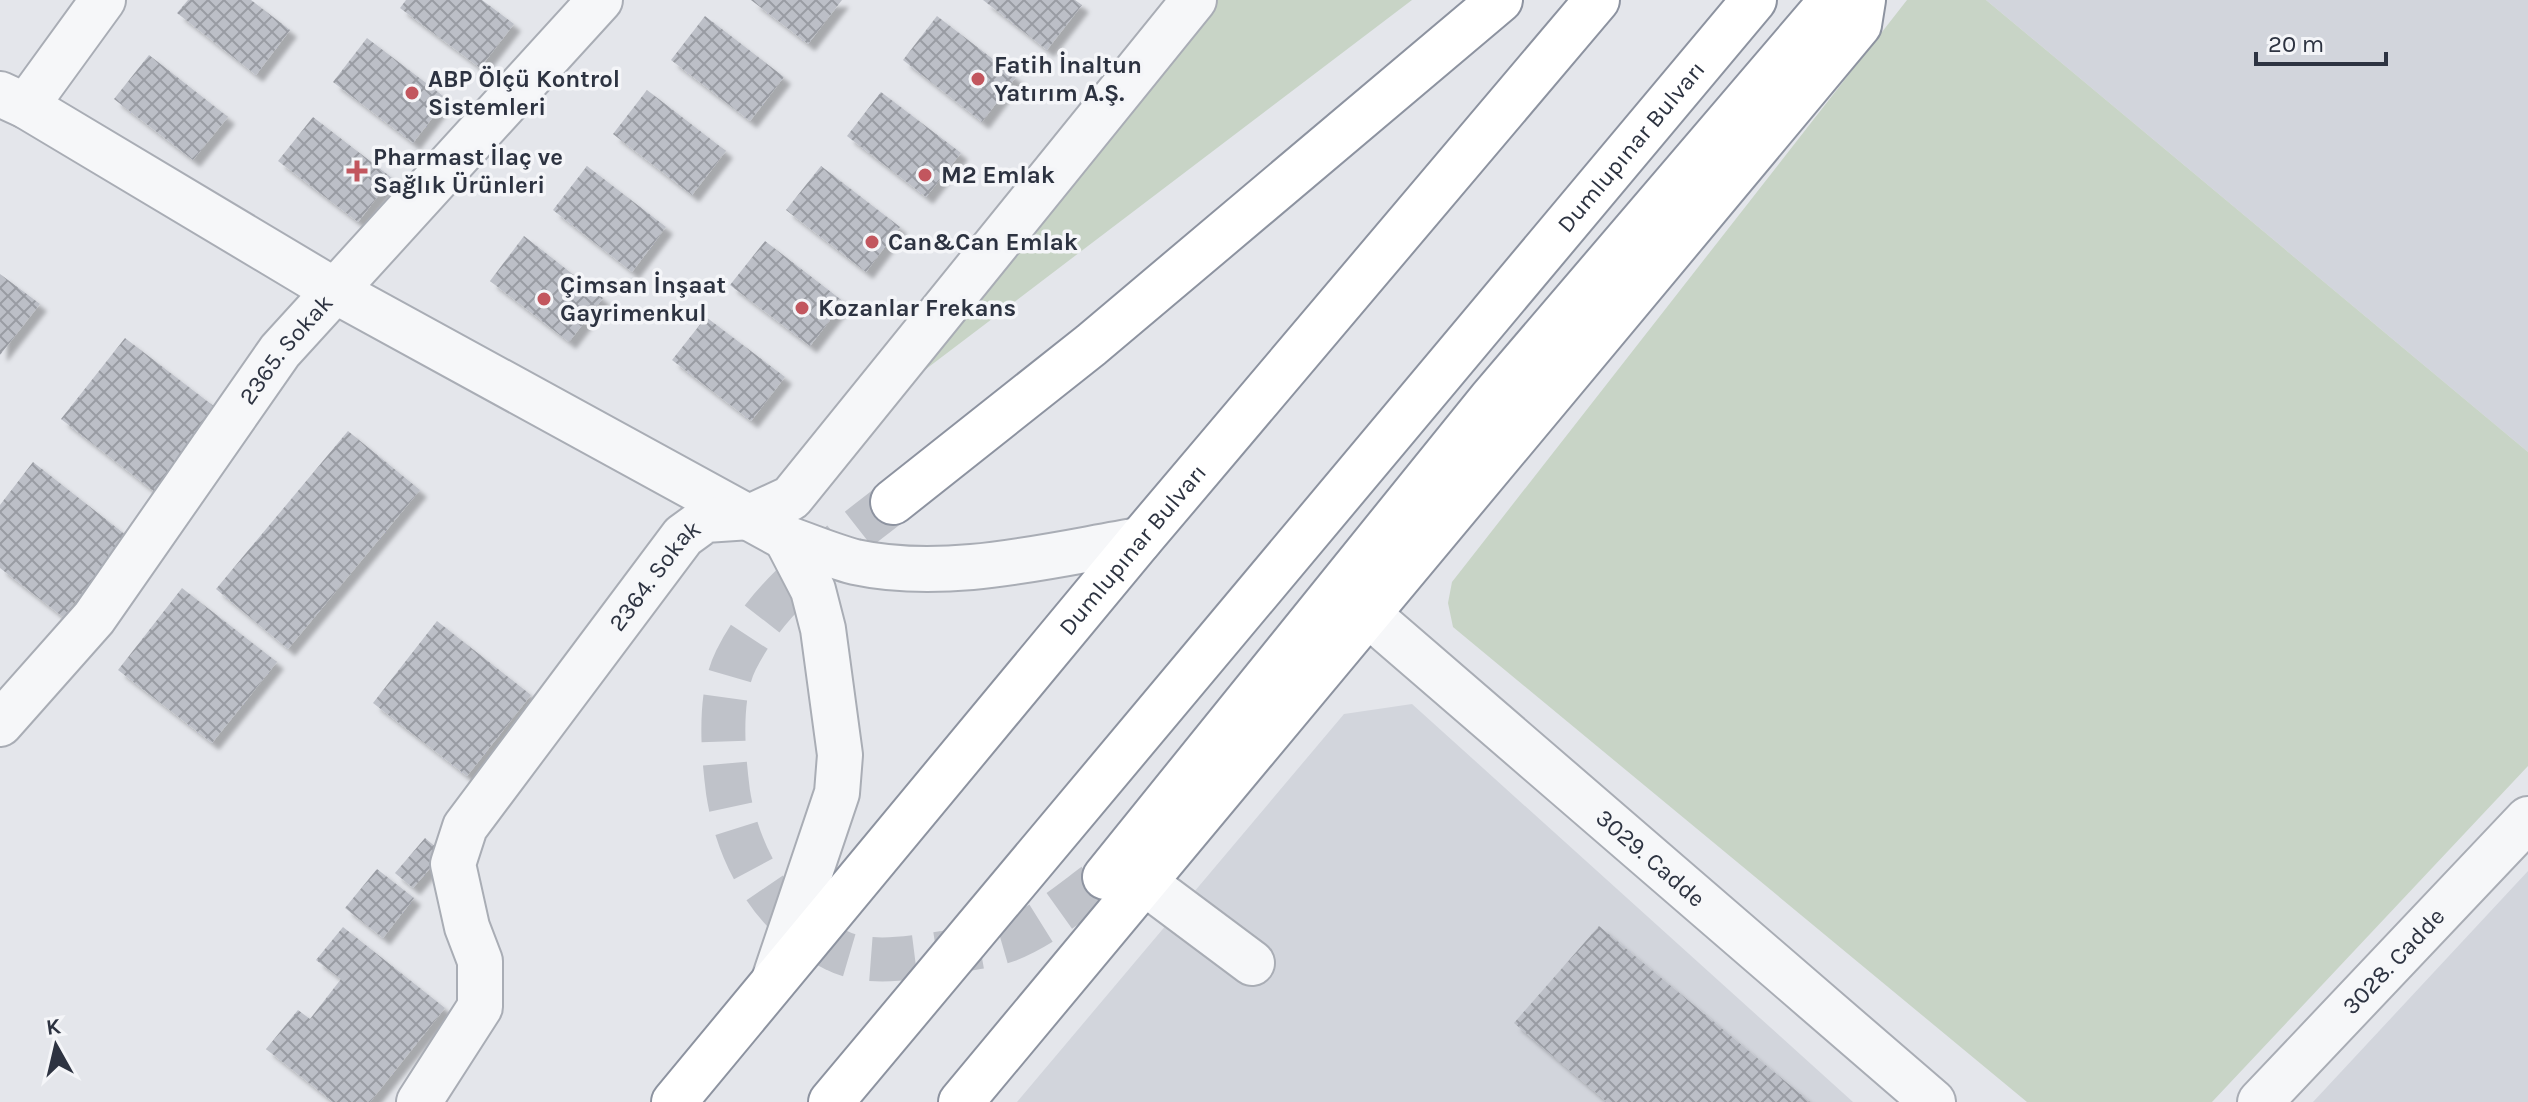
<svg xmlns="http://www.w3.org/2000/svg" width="2528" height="1102" viewBox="0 0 2528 1102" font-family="Karla,sans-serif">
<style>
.built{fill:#d2d5dc}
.green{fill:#c8d4c6}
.building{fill:url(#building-cross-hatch);filter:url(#shadow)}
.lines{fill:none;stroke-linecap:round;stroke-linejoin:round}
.highway-tunnel{stroke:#bfc2c9;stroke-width:44;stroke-dasharray:44 22;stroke-linecap:butt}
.minor-casing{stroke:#a9adb5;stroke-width:48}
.highway-casing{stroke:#8d93a0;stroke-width:48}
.minor{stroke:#f6f7f9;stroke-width:44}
.highway{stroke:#fff;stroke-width:44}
.poi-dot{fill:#c2565e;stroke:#f4f5f8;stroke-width:3}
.labels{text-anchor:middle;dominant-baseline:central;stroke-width:7;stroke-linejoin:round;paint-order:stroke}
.poi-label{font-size:24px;font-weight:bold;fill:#2d3341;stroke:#f4f5f8;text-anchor:start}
.street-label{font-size:24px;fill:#2d3341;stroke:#f4f5f8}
</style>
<defs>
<pattern id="building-cross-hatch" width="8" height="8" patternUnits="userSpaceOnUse" patternTransform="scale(2)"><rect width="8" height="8" fill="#bcbfc7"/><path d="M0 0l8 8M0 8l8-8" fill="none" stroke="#999ca3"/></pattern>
<filter id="shadow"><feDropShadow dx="7" dy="7" stdDeviation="2" flood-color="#0004"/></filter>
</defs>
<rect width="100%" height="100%" fill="#e4e6eb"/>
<path class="built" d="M1986,0H2528V452Z
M1412,704L1853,1102H1017L1344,714Z
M2528,871V1102H2313Z"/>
<path class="green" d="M1216,0H1412L897,391Z
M1907,0H1986L2528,452V766L2212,1102H2027L1453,627L1448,603L1452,582Z"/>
<path class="building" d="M188,0H251L290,30L256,75L177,13Z
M406,0H482L514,24L480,68L400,8Z
M751,0H842L808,44Z
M983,0H1075L1082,5L1047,50Z
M705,16L784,77L750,121L671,60Z
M937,16L1016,77L982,122L903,60Z
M367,38L447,99L413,143L333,82Z
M149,55L228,117L193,160L114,99Z
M647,90L726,151L692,195L613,134Z
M881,92L961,153L926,197L847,136Z
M313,117L392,178L358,222L278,161Z
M587,166L666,227L632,272L553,210Z
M821,166L900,227L866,272L786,210Z
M524,236L603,298L569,342L490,281Z
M765,241L844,302L810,346L730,285Z
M0,274L40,304L0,355Z
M706,317L785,377L751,421L672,360Z
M125,338L220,411L156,493L61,419Z
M348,431L420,490L288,649L216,589Z
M33,462L127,536L63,617L0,568V505Z
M182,588L277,662L212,743L118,670Z
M437,621L531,695L467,776L373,703Z
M425,838L443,853L413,888L395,873Z
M377,869L414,898L383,938L345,908Z
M1599,926L1810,1102H1607L1514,1023Z
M343,927L445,1008L370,1102H333L266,1049L298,1010L310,1019L341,979L316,960Z"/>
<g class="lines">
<path class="highway-tunnel" d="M893,502C835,548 770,592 736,660C718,696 723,753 728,792C738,857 774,921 836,950C867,966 910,958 943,953C964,949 988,947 1008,940C1044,926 1074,899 1105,877"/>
<g class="minor-casing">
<g id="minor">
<path d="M0,94L26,106L337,292L786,538C808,546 832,556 855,562C948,582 1049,555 1140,540"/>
<path d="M26,106L103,0"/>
<path id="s1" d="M1369,615L1933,1102"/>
<path id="s2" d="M0,724L94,618L280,351L600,0"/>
<path d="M1145,883L1252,963"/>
<path d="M774,980L837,793L840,755L823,629L813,590L786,538"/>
<path id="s3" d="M419,1102L480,1007V961L467,927L453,864L465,827L683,536L705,520L750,517L791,498L1194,0"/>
<path id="s4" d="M2260,1102L2528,819"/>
</g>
</g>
<g class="highway-casing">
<g id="highway">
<path d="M893,502L1091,345L1500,0"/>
<path d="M1105,877L1491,399L1832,0"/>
<path id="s5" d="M674,1102L1140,540L1597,0"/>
<path id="s6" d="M831,1102L1754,0"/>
<path d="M961,1102L1859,25L1863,0"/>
</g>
</g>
<use href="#minor" class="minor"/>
<use href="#highway" class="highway"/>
</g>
<g class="poi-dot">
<circle cx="978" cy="79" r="8"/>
<circle cx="412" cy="93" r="8"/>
<path d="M353 159h8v8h8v8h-8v8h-8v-8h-8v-8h8z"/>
<circle cx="925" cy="175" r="8"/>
<circle cx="872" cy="242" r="8"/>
<circle cx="544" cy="299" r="8"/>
<circle cx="802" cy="308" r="8"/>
</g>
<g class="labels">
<g class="poi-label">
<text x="994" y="65">Fatih İnaltun<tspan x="994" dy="28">Yatırım A.Ş.</tspan></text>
<text x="428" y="79">ABP Ölçü Kontrol<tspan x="428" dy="28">Sistemleri</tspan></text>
<text x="373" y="157">Pharmast İlaç ve<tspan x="373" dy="28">Sağlık Ürünleri</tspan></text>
<text x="941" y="175">M2 Emlak</text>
<text x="888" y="242">Can&amp;Can Emlak</text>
<text x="560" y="285">Çimsan İnşaat<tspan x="560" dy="28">Gayrimenkul</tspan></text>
<text x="818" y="308">Kozanlar Frekans</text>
</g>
<g class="street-label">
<text stroke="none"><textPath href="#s6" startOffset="1246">Dumlupınar Bulvarı</textPath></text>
<text stroke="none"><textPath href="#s2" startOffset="472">2365. Sokak</textPath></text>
<text stroke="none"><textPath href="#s5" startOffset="718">Dumlupınar Bulvarı</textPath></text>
<text stroke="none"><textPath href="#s3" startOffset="614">2364. Sokak</textPath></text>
<text stroke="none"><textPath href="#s1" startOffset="372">3029. Cadde</textPath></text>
<text stroke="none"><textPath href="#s4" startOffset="194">3028. Cadde</textPath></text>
</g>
</g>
<g transform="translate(56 1046) rotate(352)" stroke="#f4f5f8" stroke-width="6" paint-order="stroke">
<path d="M0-6L14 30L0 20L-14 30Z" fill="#2d3341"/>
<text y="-12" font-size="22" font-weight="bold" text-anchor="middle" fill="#2d3341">K</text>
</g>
<path d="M2256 52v12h130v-12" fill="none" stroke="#2d3341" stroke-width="4"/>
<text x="2268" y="52" font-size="24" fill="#2d3341" stroke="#f4f5f8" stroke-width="6" paint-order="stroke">20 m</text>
</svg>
